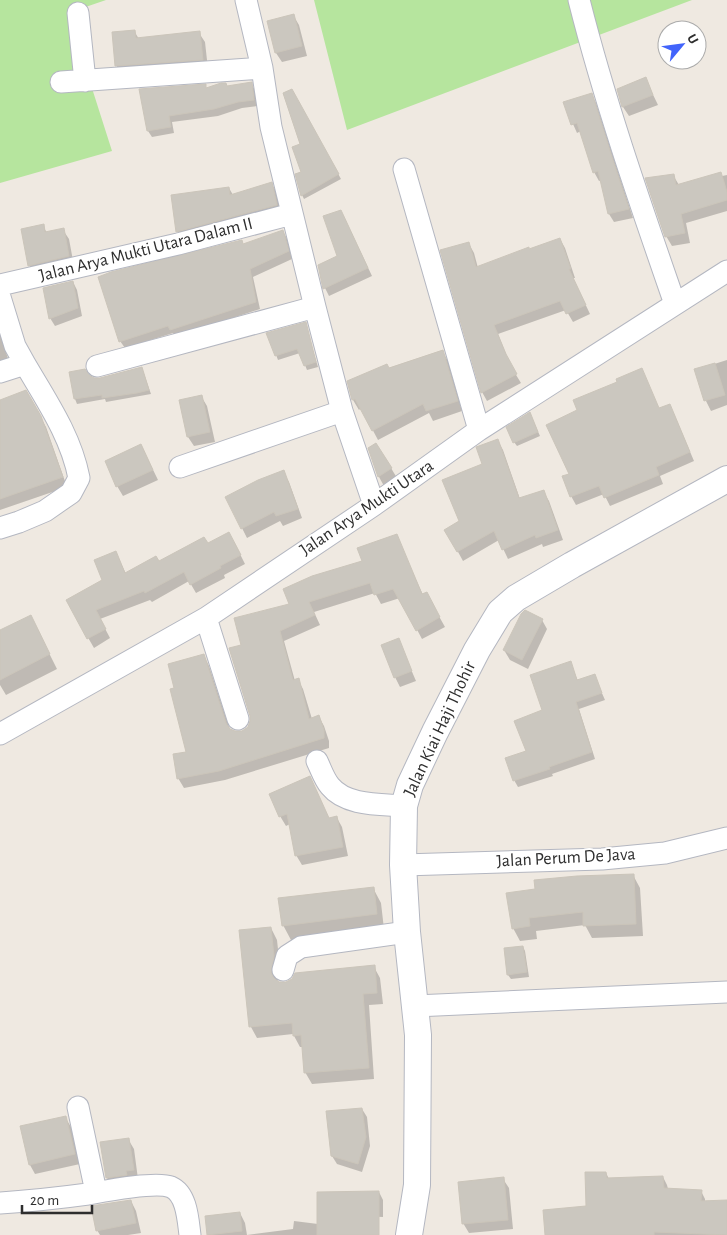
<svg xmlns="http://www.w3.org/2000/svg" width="727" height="1235" viewBox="0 0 727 1235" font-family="'Alegreya Sans',sans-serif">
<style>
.green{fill:#b6e59e}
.shadow{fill:#0003}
.building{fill:#cbc7bf;stroke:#cbc5ba}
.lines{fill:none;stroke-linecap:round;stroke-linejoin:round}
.minor-casing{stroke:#b4b7c1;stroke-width:23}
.tertiary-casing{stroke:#b4b7c1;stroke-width:28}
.minor{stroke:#fff;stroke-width:21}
.tertiary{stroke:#fff;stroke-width:26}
.labels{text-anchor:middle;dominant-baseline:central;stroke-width:4;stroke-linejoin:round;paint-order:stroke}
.street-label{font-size:18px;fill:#2e2e2e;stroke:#fff}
</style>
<rect width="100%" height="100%" fill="#efe9e1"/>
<path class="green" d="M0,0H106L68,13L112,151L0,183Z
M314,0H692L347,130Z"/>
<path class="shadow" d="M293,15L299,25L307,56L282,62L276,53Z
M134,31L139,39L199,33L205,42L208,69L122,75L116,65Z
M645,78L658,105L629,116L623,107L618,90Z
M251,84L255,90L257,106L242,108L218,116L172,122L174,133L152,137L148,131L205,86L207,89Z
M292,91L341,179L304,199L302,195V145Z
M591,94L596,103L633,218L614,222L609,214L602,180L599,181L594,172L581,131L577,133L573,124Z
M673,175L679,185L727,175V211L686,223L690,243L672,246L666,236Z
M271,183L276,191L281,213L182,239L177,231L229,188L233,195Z
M345,219L372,276L329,296L325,288L319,266L339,257Z
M43,226L47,233L63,230L69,239L74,266L35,275L29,265Z
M283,231L287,239L292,259L253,277L260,309L175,337L173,333L125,348L120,341L243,245Z
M560,239L565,248L575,278H573L590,314L573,322L566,310L498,334L510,365L521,383L487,401L482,392L469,244L474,253L478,268Z
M73,282L77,290L82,316L55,326L50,318Z
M305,324L318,367L307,370L300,353L278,360L268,334Z
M0,333L9,362L0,365Z
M442,351L448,361L462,411L433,421L429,413L378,440L361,408L359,410L353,400L349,381Z
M727,360V405L711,411L706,401L695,370Z
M142,368L151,394L106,402L105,399L77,404L75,399L70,373L88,376L94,379H100Z
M26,392L46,427L67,487L0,510V401Z
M201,396L207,406L215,442L194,446L188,437Z
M660,410L674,414L694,461L660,476L663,484L610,506L604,494L576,505L571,496L570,474Z
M532,418L540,436L517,446L514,442Z
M498,441L503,450L520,499L543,491L549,501L563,540L543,547L542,544L508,559L499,540L463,561L446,530L461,521L483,464Z
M141,445L158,480L123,496L117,486Z
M369,449L391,468L397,478L384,486L379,477Z
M283,472L289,482L302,518L283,526L280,521L247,538L242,528Z
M396,536L423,595L426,593L445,627L422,639L400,598L381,604L375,593L314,612L320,625L284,641L295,681L298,680L303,689L312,719L319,717L324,726L329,741V748L225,780L184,788L178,778L187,753L204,656L209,666L230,730L235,732H243L248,728L252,721L243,646L291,604L363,562Z
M234,542L245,564L224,575L225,578L196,593L189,581L152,602L150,600L100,619L110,638L94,648L67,601L104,581L116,553L126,574L207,545Z
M542,620L547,629L528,669L510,660L504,650Z
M38,631L57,669L6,695L0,685V632Z
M398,639L416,681L400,687L395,677Z
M570,662L578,681L594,675L605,700L579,709L595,759L552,774L553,776L518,787L514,780Z
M315,788L329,819L337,818L342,827L348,856L302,865L296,855L290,824L286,826L280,816Z
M633,875L640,888L643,936L592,938L585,925L536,931L537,939L520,941L513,928L508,894Z
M373,888L381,903L384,929L291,940L283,925Z
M271,928L277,940L280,968L277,982L286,983L292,980L374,967L380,978L383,1004L369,1005L374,1079L312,1084L305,1072L303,1047H300L293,1034L257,1038L251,1027Z
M523,947L525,951L529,977L511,979L508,975Z
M362,1109L367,1117L370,1146L362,1172L337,1164L332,1156Z
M65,1117L71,1127L80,1164L35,1174L30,1165Z
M128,1139L134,1149L138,1179L113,1187L107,1178Z
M606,1173L609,1179L663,1177L667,1185L668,1189L701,1191L705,1199V1202L727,1201V1235H546L587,1207Z
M503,1179L509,1188L513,1229L469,1233L463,1223Z
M379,1192L383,1200V1217L356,1216V1235H208V1234L240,1213L245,1223L247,1235L293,1229L294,1221L318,1224Z
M131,1201L136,1211L141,1233L128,1235H100L97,1230Z"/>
<path class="building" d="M294,14L302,46L275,53L267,21Z
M135,30L136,38L200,31L203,60L115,66L112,32Z
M646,77L653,95L622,107L617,89Z
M252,82L254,100L238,102L214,109L169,116L171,127L147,131L139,89L206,84V88L221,83H226L227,86Z
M292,89L339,174L301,196L295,174L301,172L292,147L300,144L283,93Z
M592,93L612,157L629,209L608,214L598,171L593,173L577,123L571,125L563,102Z
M721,172L727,192V200L681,214L685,233L665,237L645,178L674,174L676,185Z
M272,182L277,205L176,232L171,195L229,187L230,195Z
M341,210L368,268L323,289L318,265L337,256L323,216Z
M44,224L45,232L64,228L69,256L28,266L21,229Z
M283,230L289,251L250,269L256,302L170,330L168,326L119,342L98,277L111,272L242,240L243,244Z
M560,238L571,269H569L586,305L566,314L560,301L494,325L506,354L517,374L481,393L440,250L469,242L476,267L529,247V249Z
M73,281L78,308L49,319L43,288Z
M306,322L316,362L304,366L297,349L275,356L266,333Z
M443,350L458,401L426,411L423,404L372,431L355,399L352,400L347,381L387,364L389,368Z
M715,363L725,395L704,401L694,369Z
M142,367L149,390L137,393L102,398V395L74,399L69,372L85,369L89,375L94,378H100Z
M642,368L659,408L670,404L690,452L656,467L659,475L604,498L599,486L570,497L562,476L569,474L546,425L577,410L573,400L617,382L616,379Z
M26,390L41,416L63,477L0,499V400Z
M202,395L210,432L187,437L179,400Z
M530,412L538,432L513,443L506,427Z
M498,439L519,498L544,490L558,530L536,538L535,535L502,550L494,531L457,552L444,530L459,521L442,480L482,464L476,447Z
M376,443L392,468L378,477L368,448Z
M141,444L153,470L116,487L105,461Z
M284,470L298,509L276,516L274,512L241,529L225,497L258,480Z
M229,532L241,555L220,566L221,568L190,585L184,572L145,593L144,591L96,610L106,629L87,639L66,600L102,580L94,560L116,551L125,573L156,556L159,561L204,537L208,543Z
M397,534L422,594L427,592L440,617L416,631L393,589L374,595L370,583L309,602L315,615L280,631L293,680L299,678L309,719L319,715L324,730V738L219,771L177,779L173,754L186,752L170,689L174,688L168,664L204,654L226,723L230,729L235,731H242L248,727L250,721V716L229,648L241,645L234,618L289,604L283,589L312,576L362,561L357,548Z
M525,610L543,619L522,660L503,650L521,614Z
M31,615L50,654L0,680V630Z
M399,638L412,671L394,678L381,645Z
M571,661L577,680L595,674L602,693L576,702L592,752L549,767L550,769L513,781L505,758L526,751L514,721L542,710L530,675Z
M310,776L329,818L337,816L343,847L295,856L287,814L279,817L269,794Z
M634,874L636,924L583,926V912L529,918L530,926L512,929L506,893L535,889L534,880L577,876Z
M374,887L377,914L282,926L278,898Z
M271,927L274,956L271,973L274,978L279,982H286L292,979L295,973L375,965L377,993L363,994L369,1068L304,1073L301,1035L293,1036L292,1023L249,1027L239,930Z
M523,946L527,972L507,975L504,948Z
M362,1108L366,1137L358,1164L331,1156L326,1111Z
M66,1116L75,1154L29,1165L20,1126Z
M129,1138L134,1170L126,1171L127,1175L106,1178L100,1142Z
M585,1172H606L607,1178L663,1176L664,1188L702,1190L701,1201L727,1200V1235L654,1232V1235H545L543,1210L586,1206Z
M504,1177L508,1220L462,1224L458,1182Z
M379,1191V1235H317V1192Z
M131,1200L136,1223L96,1231L91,1206Z
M240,1212L242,1231L207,1235L205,1216Z"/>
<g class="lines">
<g class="minor-casing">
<path id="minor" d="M246,0L262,68L271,127L315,307L342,411L374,505
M579,0C605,103 640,203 675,304
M78,13L85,81
M61,82L262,68
M404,169L479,430
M0,285L178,244L292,214
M0,297L15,346L25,364L0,372
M97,366L315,307
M180,467L342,411
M0,528L19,522L45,511L71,493L79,478C71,436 46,400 25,364
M206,618L238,719
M0,734L206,618L374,505L479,430L727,271
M317,761C321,769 324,779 330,786C346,806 380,804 404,806
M403,865L602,859L665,853L727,838
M283,970L287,956L301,947L407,932
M415,1006L727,992
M78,1107L96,1192
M0,1203C29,1201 59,1198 88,1194C105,1191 156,1181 171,1187C187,1194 188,1220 190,1235"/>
</g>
<g class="tertiary-casing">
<path id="tertiary" d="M409,1235L417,1185L418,1035L407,932L403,865L404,806L410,785L435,732L477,650L500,612L516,598L572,565L727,479"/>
</g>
<use href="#minor" class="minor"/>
<use href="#tertiary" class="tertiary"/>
</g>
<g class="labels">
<g class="street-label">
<text transform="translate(146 250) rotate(-14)">Jalan Arya Mukti Utara Dalam II</text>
<text transform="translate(367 508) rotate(-34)">Jalan Arya Mukti Utara</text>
<text transform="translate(440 729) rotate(-65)">Jalan Kiai Haji Thohir</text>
<text transform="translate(566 858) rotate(-3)">Jalan Perum De Java</text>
</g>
</g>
<g transform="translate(682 45) rotate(61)"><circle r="24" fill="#ffffff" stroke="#ababab"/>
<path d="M0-4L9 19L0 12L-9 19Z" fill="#4264fb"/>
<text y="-8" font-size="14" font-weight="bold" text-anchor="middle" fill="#2e2e2e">U</text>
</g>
<path d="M22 1205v8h70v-8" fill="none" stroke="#2e2e2e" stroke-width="2.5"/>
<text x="30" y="1205" font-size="15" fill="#2e2e2e" stroke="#ffffff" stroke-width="4" paint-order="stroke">20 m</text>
</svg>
